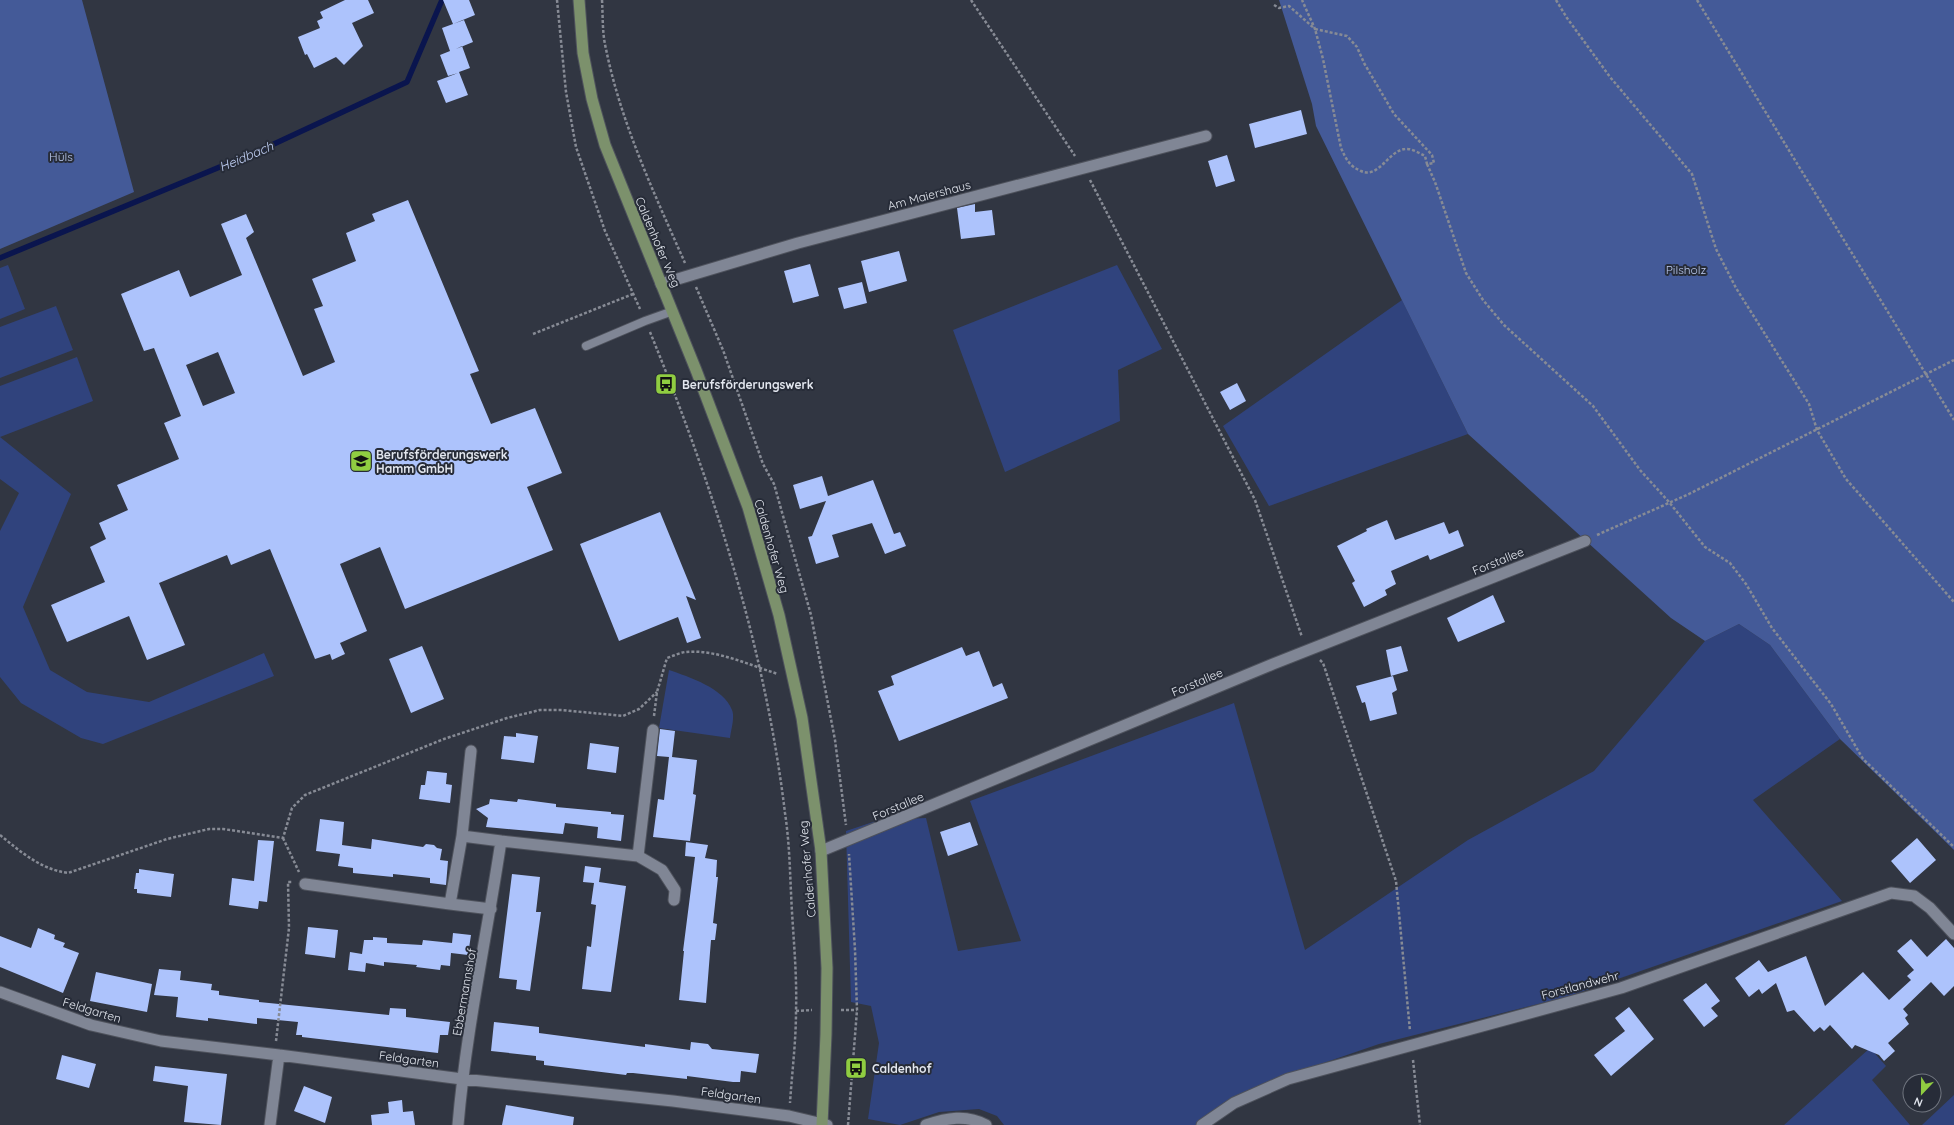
<svg xmlns="http://www.w3.org/2000/svg" width="1954" height="1125" viewBox="0 0 1954 1125" font-family="Quicksand,sans-serif">
<style>
.green{fill:#30437d}
.forest{fill:#445a98}
.lines{fill:none;stroke-linecap:round;stroke-linejoin:round}
.stream{stroke:#0a154e;stroke-width:5.5}
.building{fill:#adc3fc;fill-rule:evenodd}
.service-casing{stroke:#4e525c;stroke-width:10}
.minor-casing{stroke:#4e525c;stroke-width:13}
.secondary-casing{stroke:#4e525c;stroke-width:13}
.path{stroke:#878b95;stroke-width:2.5;stroke-dasharray:3 2;stroke-linecap:butt}
.service{stroke:#808695;stroke-width:8}
.minor{stroke:#808695;stroke-width:11}
.secondary{stroke:#7c916c;stroke-width:11}
.labels{text-anchor:middle;dominant-baseline:central;stroke-width:4;stroke-linejoin:round;paint-order:stroke}
.park-label{font-size:12px;fill:#bbcaee;stroke:#272c38}
.street-label{font-size:12px;fill:#e3e7ef;stroke:#272c38}
.poi-label{font-size:12px;font-weight:bold;fill:#e3e7ef;stroke:#272c38;text-anchor:start}
.water-label{font-size:13px;font-style:italic;fill:#c2d1f6;stroke:#272c38}
</style>
<rect width="100%" height="100%" fill="#313642"/>
<path class="green" d="M8,265L25,309L0,319V268Z
M1117,265L1162,349L1118,370L1120,421L1005,472L953,330Z
M1402,300L1468,434L1269,506L1223,426Z
M56,306L73,350L0,378V327Z
M77,357L93,401L0,437L71,494L23,607L50,670L87,692L149,702L264,653L274,676L103,744L81,738L21,703L0,677V531L19,493L0,479V386Z
M1739,624L1770,645L1840,739L1753,800L1842,901L1566,997L1379,1044L1306,1069L1199,1125H1004L997,1116L979,1109L939,1112L900,1125L868,1119L879,1043L871,1006L851,1002L846,831L879,820L926,818L958,951L1021,941L970,801L1234,703L1305,950L1468,840L1594,771L1705,641Z
M669,670C689,677 724,688 732,710C735,717 731,730 730,738L659,728Z
M1870,1048L1886,1066L1872,1080L1910,1125H1784Z
M1954,1095V1125H1922Z"/>
<path class="forest" d="M0,0H82L134,192L0,249Z
M1279,0H1954V850L1840,739L1770,645L1739,624L1705,641L1671,618L1468,434L1316,126L1312,104Z"/>
<g class="lines">
<path class="stream" d="M0,258L261,150L407,82L442,0"/>
</g>
<path class="building" d="M345,0H368L374,13L352,23L363,46L344,65L336,57L314,68L307,54L305,55L298,37L320,28L317,21L323,18L320,12Z
M443,0H469L475,15L453,24Z
M464,20L473,42L456,49L462,46L470,68L459,72L468,95L446,103L437,81L458,73L448,76L440,55L450,51L442,28Z
M1301,110L1307,134L1255,148L1249,124Z
M1227,155L1235,181L1216,187L1208,161Z
M408,200L479,371L470,374L491,424L535,408L562,473L527,487L553,550L405,609L380,547L340,564L367,631L340,643L345,654L332,660L330,654L315,659L270,549L231,565L227,555L159,583L185,645L147,660L129,616L67,642L51,605L105,582L90,547L106,539L99,523L128,510L117,485L179,459L164,423L181,416L154,348L144,351L121,294L179,270L190,297L242,275L221,224L246,214L254,232L246,238L303,376L335,362L314,309L323,306L312,279L356,261L346,233L375,221L372,214ZM218,352L235,393L203,406L186,365Z
M975,204V212L992,210L995,235L961,239L957,208Z
M899,251L907,281L869,292L861,261Z
M810,264L819,296L793,303L784,271Z
M862,282L867,303L844,309L838,288Z
M1237,383L1246,401L1230,410L1220,392Z
M822,476L828,496L873,480L894,534L900,532L906,546L885,554L872,523L832,535L839,557L816,564L808,537L812,536L826,501L800,509L793,485Z
M660,512L696,600L686,596L701,638L687,643L678,617L619,641L580,544Z
M1387,520L1395,540L1444,522L1449,534L1458,530L1464,546L1430,560L1428,555L1391,571L1396,584L1385,590L1387,595L1364,607L1352,583L1355,581L1337,546L1367,531L1366,529Z
M1493,595L1505,622L1458,642L1447,618Z
M422,646L444,699L411,713L389,659Z
M1401,646L1408,671L1391,676L1386,650Z
M962,647L966,656L979,651L993,687L1002,683L1008,698L899,741L878,691L894,685L891,676Z
M1393,676L1397,690L1392,693L1397,714L1370,721L1365,702L1362,703L1356,686Z
M660,729L675,731L672,757L697,760L693,794L696,795L690,841L653,837L658,799L664,800L669,757L657,756Z
M516,733L538,736L534,763L501,759L504,736L516,737Z
M590,743L619,747L616,773L587,769Z
M427,771L447,773L446,784L452,785L450,803L419,799L421,785H425Z
M490,799L517,802L518,799L556,804V807L611,812V814L624,815L621,841L597,838L598,827L565,823L563,834L486,827L488,818L476,809L489,804Z
M320,819L344,822L342,845L371,849L372,839L423,847L426,844L434,845L437,848L442,849L440,860L448,861L446,885L430,883V878L393,874V877L353,873V868L338,866L340,854L316,851Z
M970,822L978,845L948,856L940,832Z
M1917,838L1936,860L1910,883L1891,861Z
M258,840L274,841L267,902L259,901L258,909L229,905L232,878L254,881Z
M686,842L708,845L705,858L717,860L716,877H718L713,923L717,924L715,940H711L706,1003L679,1000L684,951H683L695,857L685,856Z
M585,866L601,868L599,882L626,886L611,992L582,989L587,946L591,947L596,905L591,904L594,883L583,882Z
M139,869L174,874L171,897L137,893V889H134L136,873H139Z
M512,874L540,877L536,912H541L530,991L516,989L517,980L499,978Z
M308,927L338,930L335,958L305,954Z
M38,928L55,935L54,939L65,943L63,947L79,953L63,993L0,967V936L31,948Z
M453,933L471,935L468,955L451,953L450,966L441,965L440,970L416,967L417,965L384,962V966L366,963L365,972L348,970L350,952L362,954L364,940H373V937L387,938V943L422,945L423,940L452,943Z
M1911,939L1927,957L1946,939L1954,948V986L1944,996L1931,982L1903,1009L1908,1015L1905,1018L1909,1024L1888,1043L1895,1051L1884,1061L1879,1055L1855,1045L1852,1049L1830,1025L1824,1031L1820,1027L1814,1032L1794,1010L1787,1012L1776,983L1762,994L1759,989L1749,997L1735,978L1759,960L1768,972L1806,956L1825,1006L1863,972L1889,1000L1911,980L1907,976L1914,970L1897,951Z
M159,969L181,971L180,980L212,984L211,990L219,991V995L259,1000V1002L389,1015L390,1008L406,1009V1017L450,1022L448,1035H440L438,1053L302,1037V1035H296L298,1022L257,1018V1024L208,1018V1021L176,1017L178,997L154,995Z
M96,972L152,984L147,1012L90,1001Z
M1706,983L1720,1001L1711,1008L1718,1016L1704,1027L1683,1000Z
M1629,1007L1654,1039L1611,1076L1594,1055L1625,1031L1615,1018Z
M494,1022L539,1027V1033L645,1047V1044L690,1050L691,1042L708,1044L712,1049L759,1054L756,1073L741,1071L740,1082H733L687,1076V1079L633,1073H627L626,1075L544,1065V1061L536,1060V1056L491,1051Z
M62,1055L96,1064L89,1088L56,1079Z
M155,1066L227,1074L221,1125L184,1122L188,1086L153,1081Z
M304,1086L332,1097L325,1123L294,1111Z
M402,1100L403,1112L413,1111L415,1125H372L371,1115L389,1113L388,1102Z
M506,1105L574,1117L573,1125H502Z"/>
<g class="lines">
<g class="service-casing">
<path id="service" d="M586,346L645,321L673,311"/>
</g>
<g class="minor-casing">
<path id="minor" d="M661,284L798,243L1206,136
M462,836L471,751
M821,851L1273,664L1585,541
M638,856L653,730
M305,884L450,904
M491,909L450,904L462,836L501,841
M0,992L91,1025L161,1041L279,1055L462,1079L673,1101L789,1116L827,1125
M270,1125L279,1055
M458,1125C466,1030 487,935 501,841L638,856L662,870L675,890L674,900
M926,1125C947,1118 966,1114 986,1125
M1202,1125L1234,1103L1288,1079L1621,988L1891,893L1914,896L1930,908L1954,934"/>
</g>
<g class="secondary-casing">
<path id="secondary" d="M579,0L583,53L592,99L605,145L696,370L748,507L779,615L802,718L821,851L827,968L826,1034L822,1125"/>
</g>
<path class="path" d="M557,0L566,92L576,147L605,231L640,309
M602,0C603,16 602,33 606,49C621,123 654,193 685,263
M971,0L1075,156
M1556,0L1567,18L1610,77L1692,174L1716,249L1736,288L1809,404L1817,430L1846,479L1954,602
M1697,0L1954,420
M1274,5L1279,8L1289,6L1315,29L1302,0
M1315,29L1347,36L1357,47L1364,63L1394,114L1432,155L1434,163L1427,164L1425,156C1419,153 1411,148 1405,149C1388,151 1379,179 1361,171C1349,166 1346,159 1341,148L1323,59Z
M1427,164L1435,182L1466,273L1483,300L1504,325L1593,406L1640,470L1669,502L1705,547L1730,563L1746,584L1772,628L1831,704L1863,759L1954,847
M1090,180L1255,500L1302,637
M696,287L723,350L763,464L774,484L811,615L835,740L846,825
M650,332C713,486 765,647 785,813C790,846 790,879 792,912C794,945 797,978 796,1011C796,1042 792,1072 790,1103
M533,334L633,294
M1597,535L1689,494L1954,360
M1320,660L1323,663L1396,881L1410,1031
M654,716L657,692L667,658C673,656 679,653 685,652C716,649 749,665 778,674
M0,835C21,852 40,869 68,873L167,839L209,829H223L283,838L292,808L305,795L444,739L507,718L540,710H562L623,716L639,709L657,692
M283,838L299,872
M841,1010H857
M796,1011L812,1010
M276,1041L289,928L288,882H293
M1413,1060L1420,1125
M848,1125L857,1010L855,950L849,854"/>
<use href="#service" class="service"/>
<use href="#minor" class="minor"/>
<use href="#secondary" class="secondary"/>
</g>
<defs>
<g id="bus-square" transform="scale(1.15)"><rect x="-9" y="-9" width="18" height="18" rx="4" fill="#90cd41" stroke="#272c38"/><path d="M-5-6H5V4H4V6H2V4H-2V6H-4V4H-5ZM-3.5-4V0h7V-4ZM-3.5 1.2v1.5H-2V1.2ZM2 1.2v1.5H3.5V1.2Z" fill="#111"/></g>
<g id="school-square" transform="scale(1.15)"><rect x="-9" y="-9" width="18" height="18" rx="4" fill="#90cd41" stroke="#272c38"/><path d="M0-5L7-2L0 1L-7-2ZM-4 1L0 2.5L4 1V4Q0 6-4 4Z" fill="#111"/></g>
</defs>
<g fill-rule="evenodd">
<use href="#bus-square" x="666" y="384"/>
<use href="#school-square" x="361" y="461"/>
<use href="#bus-square" x="856" y="1068"/>
</g>
<g class="labels">
<g class="park-label">
<text x="61" y="156">Hüls</text>
<text x="1686" y="269">Pilsholz</text>
</g>
<g class="street-label">
<text transform="translate(929 195) rotate(-15)">Am Maiershaus</text>
<text transform="translate(658 242) rotate(67)">Caldenhofer Weg</text>
<text transform="translate(772 546) rotate(74)">Caldenhofer Weg</text>
<text transform="translate(1498 561) rotate(-22)">Forstallee</text>
<text transform="translate(1197 682) rotate(-23)">Forstallee</text>
<text transform="translate(898 806) rotate(-23)">Forstallee</text>
<text transform="translate(807 869) rotate(-95)">Caldenhofer Weg</text>
<text transform="translate(1580 985) rotate(-15)">Forstlandwehr</text>
<text transform="translate(464 992) rotate(-80)">Ebbermannshof</text>
<text transform="translate(92 1010) rotate(17)">Feldgarten</text>
<text transform="translate(409 1059) rotate(8)">Feldgarten</text>
<text transform="translate(731 1095) rotate(8)">Feldgarten</text>
</g>
<g class="poi-label">
<text x="682" y="384">Berufsförderungswerk</text>
<text x="376" y="454">Berufsförderungswerk<tspan x="376" dy="14">Hamm GmbH</tspan></text>
<text x="872" y="1068">Caldenhof</text>
</g>
<g class="water-label">
<text transform="translate(246 156) rotate(-23)">Heidbach</text>
</g>
</g>
<g transform="translate(1922 1093) rotate(202)"><circle r="19" fill="#272c38" stroke="#727781"/>
<path d="M0-3L7 15L0 10L-7 15Z" fill="#90cd41"/>
<text y="-6" font-size="11" font-weight="bold" text-anchor="middle" fill="#e3e7ef">N</text>
</g>
</svg>
